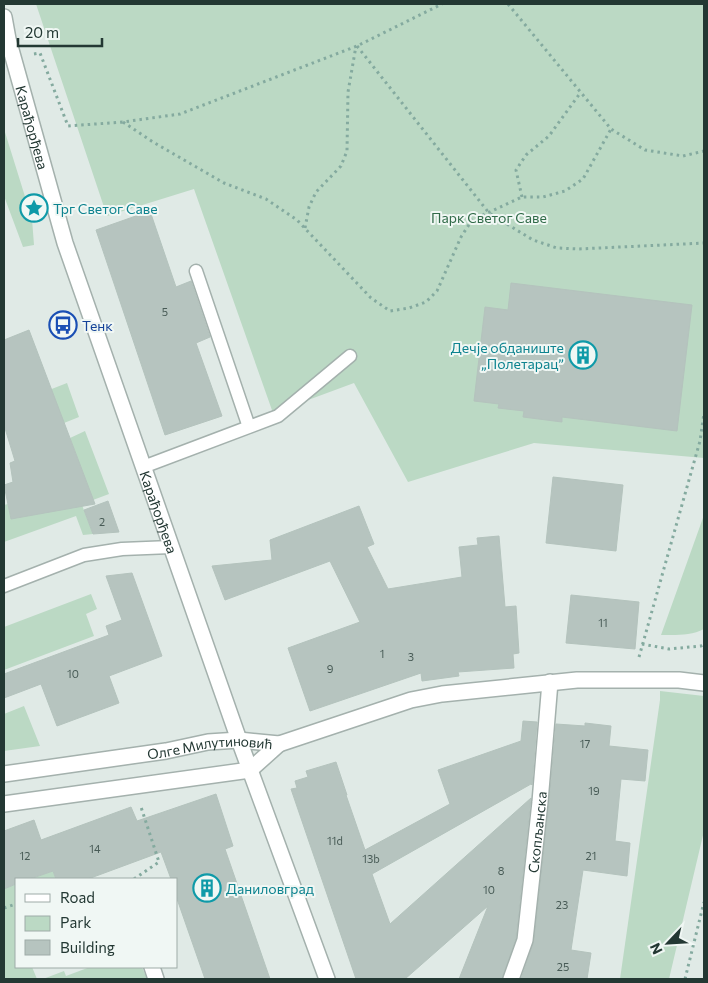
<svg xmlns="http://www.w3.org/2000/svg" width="708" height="983" viewBox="0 0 708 983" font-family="Commissioner,sans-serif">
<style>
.green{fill:#bbd9c4}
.building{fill:#b6c4bf;stroke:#b4c3bd}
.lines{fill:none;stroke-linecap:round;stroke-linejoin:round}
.service-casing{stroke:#a4b1ad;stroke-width:15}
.minor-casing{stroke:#a4b1ad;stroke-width:18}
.tertiary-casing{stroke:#a4b1ad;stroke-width:18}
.path{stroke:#84aa9f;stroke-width:3;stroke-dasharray:2.5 4;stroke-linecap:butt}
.service{stroke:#fff;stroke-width:12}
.minor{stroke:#fff;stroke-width:15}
.tertiary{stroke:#fff;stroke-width:15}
.labels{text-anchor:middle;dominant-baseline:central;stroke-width:4;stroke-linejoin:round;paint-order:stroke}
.number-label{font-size:11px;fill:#485b56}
.street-label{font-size:14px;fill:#233833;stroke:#f0f7f4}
.culture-label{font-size:14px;fill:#0d838f;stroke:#f0f7f4;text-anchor:start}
.park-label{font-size:14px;fill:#316b49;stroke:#f0f7f4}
.transit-label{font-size:14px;fill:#164399;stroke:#f0f7f4;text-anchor:start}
</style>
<rect width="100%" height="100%" fill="#e0eae6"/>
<path class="green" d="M36,4H704V458L534,443L408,482L354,383L273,413L194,189L107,216Z
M4,129L32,219L34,245L23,247L4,196Z
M67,383L79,417L64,423L44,392Z
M85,431L109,494L93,500L70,438Z
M8,504L11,518L82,505L93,534L83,535L76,516L4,542V505Z
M704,515V629C691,636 676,635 661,635Z
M91,594L97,609L86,614L94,636L4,670V627Z
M660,691L704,696V831L669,979H620L660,700Z
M24,706L40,746L4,751V714Z
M53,871L56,879H30Z
M16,884V927L15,929L16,933V967H32L37,979H4V889Z
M90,967H142L147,979H43L64,971L66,976Z"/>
<path class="building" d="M150,211L176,287L191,281L210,337L196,343L222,416L165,435L96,230Z
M511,283L692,305L677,431L562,417V422L523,417L524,411L498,408L499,404L474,401L485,307L508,310Z
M29,330L95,504L11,519L4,485L13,482L10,463L15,461L4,425V340Z
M553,477L623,485L616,551L546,543Z
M108,501L119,532L93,534L84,510Z
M359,506L374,544L367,547L388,589L462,577L459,547L478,545L477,538L499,536L505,607L516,606L519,653L513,654L514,668L458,672L459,676L422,681L421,673L310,711L288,648L360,622L330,561L225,600L212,566L272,560L270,540Z
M132,573L162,656L109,676L119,703L57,726L41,684L4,698V674L109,635L106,626L122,620L106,576Z
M571,595L639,602L635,649L566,643Z
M523,721L537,722L532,785L531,784L372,874L390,924L531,798L516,938L502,979H459L488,906L405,979H356L291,789L297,788L295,781L308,777L306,771L336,762L347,795H346L365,850L450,804L438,770L521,741Z
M585,723L611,726L609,746L648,750L645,781L621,779L615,841L630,843L627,876L583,870L571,950L591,953L587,979H521L534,941L549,803L556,724L585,726Z
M216,794L233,846L225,849L270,979H205L176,896V879H171L161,852L88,879H56L53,871L30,879H16V884L4,889V831L34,820L41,840L131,807L137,821Z"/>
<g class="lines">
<g class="service-casing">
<path id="service" d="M196,271L249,427
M143,467L278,416L350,356
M4,586L84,555L122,549L171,547"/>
</g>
<g class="minor-casing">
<g id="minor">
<path id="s1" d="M4,17L8,39L65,243L239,740"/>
<path d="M152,967L156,979"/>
<path id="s2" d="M511,979L525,940L540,802L550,682"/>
</g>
</g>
<g class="tertiary-casing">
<g id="tertiary">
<path d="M239,740L327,979"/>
<path id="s3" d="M4,774L166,751L208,742L239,740L279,744L411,700L442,694L577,680H679L704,683"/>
<path d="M4,804L250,770L279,744"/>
</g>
</g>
<path class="path" d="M508,4L611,129L645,150L683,156L704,151
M357,46L489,213L533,240L557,248L579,249L704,243
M34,54L40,53L68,126L123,122L180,114L357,46L442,4
M123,122L153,142L224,183L266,199L297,220L371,298L390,311L409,308L426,302L437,291L461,237L472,220L522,197H543L565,191L583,179L611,129
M522,197L516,170L526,155L549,136L581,92
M305,228L309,207L316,192L341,166L347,151L348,92L356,46
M642,644L669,649L701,646L704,644
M639,657L700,441L704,413
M134,879L159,862L141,807
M4,908L16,904
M685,979L704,902"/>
<use href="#service" class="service"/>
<use href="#minor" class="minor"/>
<use href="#tertiary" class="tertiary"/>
</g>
<defs>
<g id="sight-ring" transform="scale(1.4375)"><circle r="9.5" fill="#f0f7f4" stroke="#0f9aa8" stroke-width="1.5"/><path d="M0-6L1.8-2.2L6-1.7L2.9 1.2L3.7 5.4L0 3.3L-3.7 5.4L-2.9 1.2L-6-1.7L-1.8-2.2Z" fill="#0f9aa8"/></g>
<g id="bus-ring" transform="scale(1.4375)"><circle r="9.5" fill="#f0f7f4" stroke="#1a4fb4" stroke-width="1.5"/><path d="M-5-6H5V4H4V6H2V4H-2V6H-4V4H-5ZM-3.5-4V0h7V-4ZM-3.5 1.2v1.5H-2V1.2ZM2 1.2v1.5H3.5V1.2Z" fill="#1a4fb4"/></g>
<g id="building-ring" transform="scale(1.4375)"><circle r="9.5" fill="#f0f7f4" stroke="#0f9aa8" stroke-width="1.5"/><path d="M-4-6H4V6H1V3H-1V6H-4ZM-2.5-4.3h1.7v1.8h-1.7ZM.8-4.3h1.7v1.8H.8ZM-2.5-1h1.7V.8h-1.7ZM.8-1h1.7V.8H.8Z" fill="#0f9aa8"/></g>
</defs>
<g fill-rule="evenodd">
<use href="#sight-ring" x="34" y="208"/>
<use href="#bus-ring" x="63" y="325"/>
<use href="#building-ring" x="583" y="355"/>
<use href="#building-ring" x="207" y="888"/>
</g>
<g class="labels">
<g class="number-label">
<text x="165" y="311">5</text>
<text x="102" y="521">2</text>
<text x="603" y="622">11</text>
<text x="382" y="653">1</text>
<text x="411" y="656">3</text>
<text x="330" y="668">9</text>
<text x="73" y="673">10</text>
<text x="585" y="743">17</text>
<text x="594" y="790">19</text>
<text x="335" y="840">11d</text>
<text x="95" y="848">14</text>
<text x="25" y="855">12</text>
<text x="591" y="855">21</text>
<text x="371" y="858">13b</text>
<text x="501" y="870">8</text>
<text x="489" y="889">10</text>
<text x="562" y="904">23</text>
<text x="563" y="966">25</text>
</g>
<g class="street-label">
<text stroke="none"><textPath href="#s1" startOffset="114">Карађорђева</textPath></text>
<text stroke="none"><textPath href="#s1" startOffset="519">Карађорђева</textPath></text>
<text stroke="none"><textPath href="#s3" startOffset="208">Олге Милутиновић</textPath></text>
<text stroke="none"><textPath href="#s2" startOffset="150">Скопљанска</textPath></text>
</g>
<g class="culture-label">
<text x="53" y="208">Трг Светог Саве</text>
<text x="564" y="347" text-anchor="end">Дечје обданиште<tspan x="564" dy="16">„Полетарац”</tspan></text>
<text x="226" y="888">Даниловград</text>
</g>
<g class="park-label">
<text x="489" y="217">Парк Светог Саве</text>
</g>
<g class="transit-label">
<text x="82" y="325">Тенк</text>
</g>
</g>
<rect width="708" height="983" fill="none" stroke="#233833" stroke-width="10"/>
<rect x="15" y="878" width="162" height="90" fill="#f0f7f4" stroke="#9eaba7"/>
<rect x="25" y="894" width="25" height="8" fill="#ffffff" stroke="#9eaba7"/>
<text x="60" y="903" font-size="15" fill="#233833">Road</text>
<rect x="25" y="916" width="25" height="15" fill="#bbd9c4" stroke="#9eaba7"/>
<text x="60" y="928" font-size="15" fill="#233833">Park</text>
<rect x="25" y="940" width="25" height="15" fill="#b6c4bf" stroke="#9eaba7"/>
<text x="60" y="953" font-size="15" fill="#233833">Building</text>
<g transform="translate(668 943) rotate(245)" stroke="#f0f7f4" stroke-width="4" paint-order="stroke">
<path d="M0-4L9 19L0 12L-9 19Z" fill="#233833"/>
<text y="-8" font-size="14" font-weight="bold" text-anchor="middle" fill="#233833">N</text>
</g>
<path d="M18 38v8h84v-8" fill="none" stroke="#233833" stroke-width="2.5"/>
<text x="25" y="38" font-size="15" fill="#233833" stroke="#f0f7f4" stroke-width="4" paint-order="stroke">20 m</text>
</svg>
